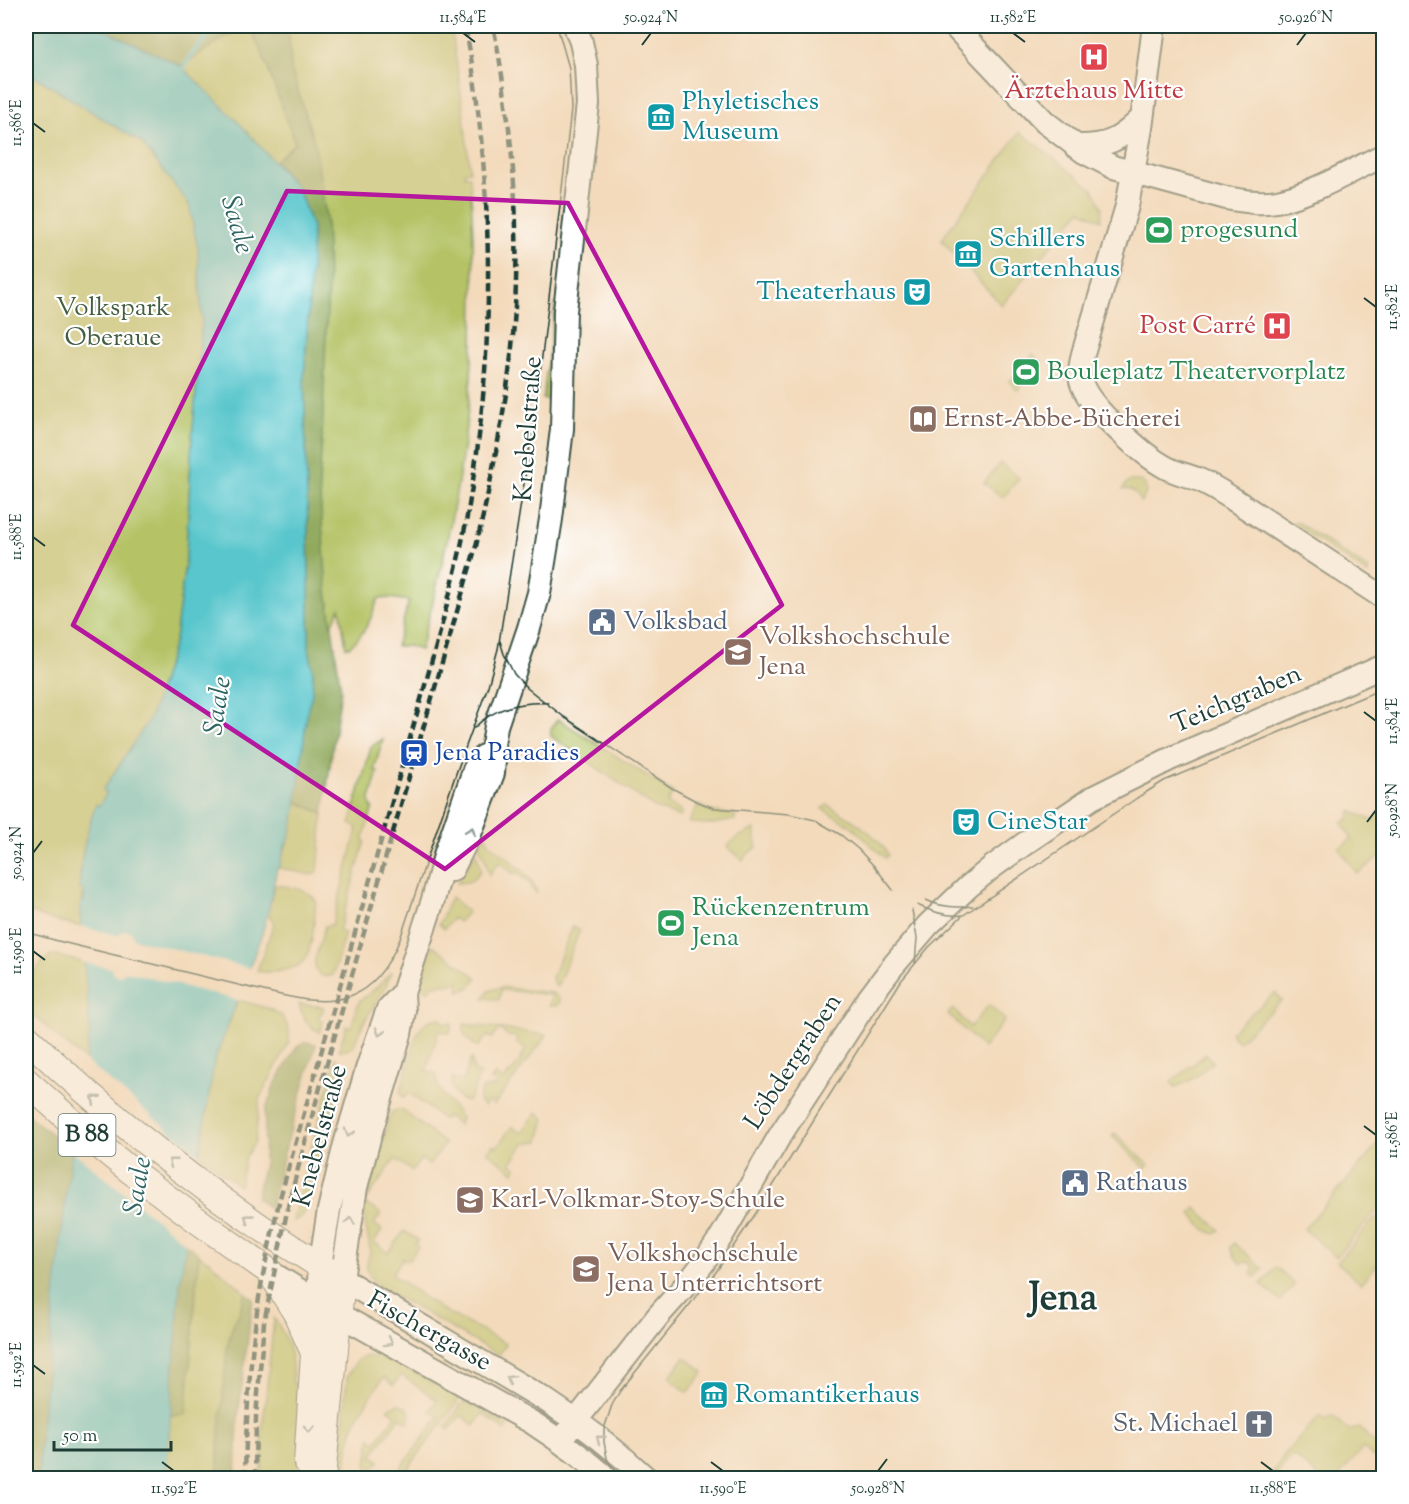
<svg xmlns="http://www.w3.org/2000/svg" width="1409" height="1504" viewBox="0 0 1409 1504" font-family="'Sorts Mill Goudy',serif">
<style>
.green{fill:#b5c366;stroke:#6a804d;stroke-width:1.5}
.forest{fill:#90a95b;stroke:#587348;stroke-width:1.5}
.water{fill:#58c6cc;stroke:#3c8280;stroke-width:1.5}
.pier{fill:#f3dabb}
.lines{fill:none;stroke-linecap:round;stroke-linejoin:round}
.stream{stroke:#58c6cc;stroke-width:4.5}
.secondary-casing{stroke:#3f5548;stroke-width:26}
.primary-casing{stroke:#3f5548;stroke-width:28}
.secondary{stroke:#fff;stroke-width:22}
.primary{stroke:#fff;stroke-width:26}
.tram{stroke:#1f3d34;stroke-width:1.5}
.rail{stroke:#1f3d34;stroke-width:4.5;stroke-dasharray:9 4.5;stroke-linecap:butt}
.oneway{stroke:#8f9e9a}
.marked{fill:none;stroke:#b5179e;stroke-width:4.5;stroke-linejoin:round}
.ticks{fill:none;stroke:#1f3d34;stroke-width:2}
.labels{text-anchor:middle;dominant-baseline:central;stroke-width:4.5;stroke-linejoin:round;paint-order:stroke}
.shield{fill:#fff;stroke:#627771;stroke-width:1.5}
.shield-label{font-size:24px;font-weight:bold;fill:#1f3d34}
.health-label{font-size:26px;fill:#be3a42;stroke:#fff}
.culture-label{font-size:26px;fill:#0d838f;stroke:#fff;text-anchor:start}
.leisure-label{font-size:26px;fill:#27864d;stroke:#fff;text-anchor:start}
.park-label{font-size:26px;fill:#445e40;stroke:#fff}
.education-label{font-size:26px;fill:#785e54;stroke:#fff;text-anchor:start}
.street-label{font-size:26px;fill:#1f3d34;stroke:#fff}
.service-label{font-size:26px;fill:#4e5e75;stroke:#fff;text-anchor:start}
.transit-label{font-size:26px;fill:#164399;stroke:#fff;text-anchor:start}
.worship-label{font-size:26px;fill:#5b616d;stroke:#fff;text-anchor:end}
.water-label{font-size:27px;font-style:italic;fill:#306662;stroke:#fff}
.town-label{font-size:38px;font-weight:bold;fill:#1f3d34;stroke:#fff}
.neatline{fill:none;stroke:#1f3d34;stroke-width:2}
.ticks-label{font-size:15px;text-anchor:middle;fill:#1f3d34}
</style>
<rect width="100%" height="100%" fill="#fff"/>
<filter id="ink" filterUnits="userSpaceOnUse"><feTurbulence type="fractalNoise" baseFrequency=".0167" numOctaves="2"/><feDisplacementMap in="SourceGraphic" scale="12" xChannelSelector="R" yChannelSelector="G"/><feConvolveMatrix kernelMatrix="1 2 1 2 8 2 1 2 1" color-interpolation-filters="sRGB"/></filter>
<filter id="wash" filterUnits="userSpaceOnUse"><feTurbulence type="fractalNoise" baseFrequency=".008" numOctaves="4" result="noise"/><feDisplacementMap in="SourceGraphic" scale="24" xChannelSelector="R" yChannelSelector="G"/><feGaussianBlur stdDeviation="1.35" result="paint"/><feColorMatrix in="noise" values="0 0 0 0 0 0 0 0 0 0 0 0 0 0 0 0 0 1.4 0 .05"/><feComposite in="paint" operator="in"/></filter>
<g filter="url(#wash)">
<rect width="100%" height="100%" fill="#f3dabb"/>
<path class="green" d="M97,26H451L463,107L470,171L465,172V176H470C474,243 476,310 471,377C464,470 445,561 420,650L408,646H396L409,601L390,598L378,599C372,617 365,635 349,647H346L340,608L332,625L309,572L298,189L242,126L181,66Z
M26,71L142,143L189,204L198,249L202,322L192,440L186,557L175,640L150,718L103,790L107,793L100,806L96,805C87,832 79,860 80,888L84,889L80,914L82,927C68,923 34,919 26,907Z
M1020,132L1093,189L1102,207L1101,220L1081,210L1002,305L941,240Z
M555,303V401L543,399Z
M1033,354L1042,362L1018,390L1009,382Z
M1000,463L1019,478L1003,498L984,483Z
M1130,481C1130,481 1139,481 1140,481C1150,485 1146,497 1140,502C1138,493 1133,489 1123,489L1126,484Z
M1293,522H1297L1368,569V574L1292,523Z
M558,719L673,792L667,803L682,812L680,817L655,808L551,736V728Z
M383,739L374,770L378,771L370,799L371,807H373L363,840L365,841L339,931L345,933L333,975C321,980 314,972 315,959L325,926L332,925L357,830L356,826L350,824L371,747Z
M296,801L323,814L318,871L312,875L279,868L292,828Z
M698,805L711,811L735,815V820L714,824L689,823Z
M827,805C847,816 878,834 888,855L885,858L850,825L822,809Z
M1351,811L1374,821L1378,815L1383,812V854L1357,874L1339,848L1352,839L1342,823L1349,819Z
M755,829V839L757,848L746,855L743,860L727,847L736,838Z
M484,836L487,837L489,843C502,854 535,877 537,893L531,888L532,886L516,872L514,874L499,862L489,875L485,859L479,846Z
M476,851L481,870C473,881 471,883 457,883Z
M274,885C289,887 307,887 316,901C314,917 314,956 299,965C295,968 290,969 285,970C274,973 267,973 257,971L274,923L268,913Z
M451,897L468,912L458,922L453,918L444,929L439,924Z
M573,926L580,930L557,987L553,982L552,977Z
M433,945L477,978L469,988L460,991L458,982L430,986V991H426C425,989 423,988 423,987C419,979 430,953 433,945Z
M51,955L84,962L90,1029L86,1061L56,1036L26,1008V983L43,961Z
M391,972L386,986L363,1024L353,1047L347,1050H339L346,1026L351,1027L359,1001C372,993 381,984 391,972Z
M501,987L553,993L558,997L560,1002L556,1006H549L552,995L501,990L499,1000L484,998L489,991Z
M1275,993L1282,1000L1238,1042L1230,1032Z
M238,1000L270,1009L282,1016L289,1029V1042L260,1098L255,1142L246,1156L239,1186L200,1155L214,1062Z
M299,1004L324,1007L322,1013H320L318,1019L323,1021L320,1032C307,1027 302,1016 299,1004Z
M989,1005L1005,1020L983,1048L948,1014L953,1009L970,1027Z
M441,1018L442,1023H452L450,1033L439,1031L426,1071L437,1074C434,1090 453,1105 461,1118L459,1125L447,1116L444,1120L409,1093L404,1098L400,1092L417,1034C423,1023 428,1019 441,1018Z
M464,1024L547,1035L494,1105L489,1101L484,1106L480,1102L479,1098L482,1089L496,1086L494,1080L490,1081L495,1074L503,1081L509,1073L510,1074L521,1060L520,1058L526,1050L517,1043V1039L514,1036L510,1037L499,1029L492,1038L487,1036L478,1047C467,1039 463,1039 464,1024Z
M1206,1054L1213,1062C1201,1073 1191,1082 1175,1087L1171,1082Z
M336,1058C343,1067 343,1073 341,1083L323,1142L306,1209L300,1218L293,1221L308,1160Z
M471,1059H472L473,1069L480,1074L471,1097L468,1101C457,1101 450,1088 452,1078L463,1081Z
M396,1110H402L445,1144L429,1165L421,1159L412,1171L395,1159L367,1199L391,1112Z
M537,1112L545,1119L539,1141L524,1144L511,1163L516,1167L514,1172L487,1152L493,1145L497,1147L512,1126L521,1133Z
M1115,1133L1149,1165L1145,1168L1112,1136Z
M1383,1139V1204L1336,1257L1304,1229Z
M366,1204L381,1214L374,1224L382,1230L374,1242L388,1253L404,1231L418,1240L415,1244L418,1247L408,1261L403,1258L392,1274L439,1308L506,1344L499,1355C470,1340 443,1323 415,1307C401,1299 382,1292 372,1279C361,1264 371,1260 370,1249C368,1233 362,1220 366,1204Z
M1196,1208L1220,1230L1216,1234C1204,1231 1198,1224 1191,1213Z
M1376,1217L1383,1224V1258L1361,1284L1337,1262Z
M1234,1243L1263,1269L1255,1277L1251,1274L1254,1268L1251,1263L1245,1262L1242,1264L1236,1258L1230,1248Z
M199,1254L207,1261L208,1260L246,1293L244,1296L239,1314L233,1325L218,1453V1478H166L170,1416L186,1414Z
M1276,1267L1295,1284L1280,1301L1261,1284Z
M274,1318C289,1340 293,1357 293,1384L306,1385L300,1478H262V1433Z
M365,1356C394,1356 434,1385 460,1399L401,1478H393L439,1417L430,1410L437,1400L401,1375L394,1385L384,1377C372,1394 359,1411 352,1431C347,1446 347,1463 345,1478H338L347,1377L357,1360Z
M685,1357L704,1372L688,1393L669,1377Z
M464,1401L481,1409L509,1426L505,1431L482,1413L475,1426L461,1415L449,1430L445,1427Z
M398,1404C408,1405 414,1414 408,1423L400,1417L372,1455L380,1461L376,1466L370,1469L367,1466L370,1438L376,1442L396,1415L388,1409Z
M1320,1415L1326,1420L1332,1416L1349,1430L1360,1428L1381,1450L1373,1457L1363,1448L1337,1478H1320L1293,1455L1273,1478H1269L1285,1454Z"/>
<path class="forest" d="M97,26H243L181,66Z
M260,26H284L289,36L291,69L315,145L326,218L328,282L322,437L319,483L327,591L341,690L323,814L296,801L307,713L312,694L313,673L309,648V572L304,379L311,265L312,227L298,189L275,161L295,143L261,50L252,33Z
M305,1042L316,1044L286,1146L270,1209L256,1197L264,1163L265,1112L274,1086L296,1048Z
M27,1114L72,1151L66,1193L41,1430L38,1478H26V1115Z
M186,1244L199,1254L186,1415H170L180,1283Z
M246,1293L253,1299L238,1417L236,1478H218V1453L227,1348L233,1324L239,1314L244,1296Z"/>
<path class="water" d="M26,26H97L181,66L242,126L298,189L312,227L311,265L304,379L309,572V648L313,673L312,694L307,713L295,816L288,843H286L279,868H277L268,913L262,934L214,1062L180,1283L166,1478H38L41,1430L66,1193L90,1029L80,914L81,902L84,901V889H80C79,860 87,832 96,804L99,806L107,793L103,790L150,718L175,640L186,557L192,440L202,322L198,249L189,204L142,143L26,71Z"/>
<path class="pier" d="M79,926L119,936L125,930L131,932L134,939L252,969L241,1001L125,971L120,976L113,974L111,968L81,962Z
M83,1059L202,1158L189,1246L69,1148Z"/>
<g class="lines">
<path class="stream" d="M181,73C190,55 204,36 222,26"/>
</g>
</g>
<g filter="url(#ink)">
<g class="lines">
<g class="secondary-casing">
<path id="secondary" d="M954,26L1045,122L1084,152L1113,167L1226,198C1243,201 1260,204 1277,201C1310,195 1353,170 1384,155
M1154,26L1141,128L1127,206L1083,354C1081,363 1079,372 1081,381C1087,406 1144,456 1167,468C1176,473 1187,475 1197,479C1210,484 1222,492 1233,499L1384,598
M1075,146C1107,147 1120,140 1142,118
M492,751L483,757L479,763L474,770L469,785L446,852L433,900L403,993L404,1011L400,1034L370,1135L356,1187L342,1279L547,1401C582,1424 615,1449 646,1478
M452,870L469,836L493,773L494,761L492,751L496,726L529,628L539,593L551,519L562,429L565,311L588,104L586,65L581,42L575,26
M270,1272L338,1314L533,1423C559,1440 584,1458 607,1478
M314,1353L320,1266L329,1210L345,1144L368,1066L388,1009L403,993
M560,1441L658,1316L692,1278L704,1262L721,1237L779,1137L869,998L893,966L928,925L968,887L991,868L1027,842L1092,798L1170,759L1384,666"/>
</g>
<g class="primary-casing">
<path id="primary" d="M26,1037C122,1128 228,1211 342,1279L322,1478
M26,1081L85,1134L131,1171L201,1223L270,1272L296,1313L314,1353L307,1463"/>
</g>
<use href="#secondary" class="secondary"/>
<use href="#primary" class="primary"/>
<path class="tram" d="M500,641L504,654L514,674L527,688L564,717L672,788L696,801L714,808L789,814L815,820L841,835L858,849L874,866L893,890
M474,728C493,708 521,701 548,703
M926,900C940,907 957,908 973,906
M917,905C932,912 947,917 964,915
M912,910L917,938L915,963
M26,932L58,941C105,953 153,964 201,976C223,981 246,987 268,992C295,998 323,1006 350,996C375,987 390,963 400,939L454,779L488,686L498,649L536,407L565,163L571,109L570,86L569,68L557,26
M621,1478L611,1466L607,1458L604,1442V1429L612,1405L620,1391L716,1272L756,1213L901,981L929,947L962,916L1137,798L1164,781L1384,688"/>
<path class="rail" d="M245,1478C246,1425 249,1372 256,1319C261,1278 271,1238 280,1198L440,632C451,588 463,544 470,499C490,380 493,258 481,138C477,100 473,63 465,26
M255,1478L256,1417L264,1322L289,1202L314,1109L371,908L476,546C488,496 498,445 506,394C520,304 519,211 508,120C504,89 500,57 493,26"/>
</g>
<defs><path id="oneway-chevron" d="M-2-3.5L2.5 0L-2 3.5" fill="none" stroke-width="1.6" stroke-linecap="round" stroke-linejoin="round" transform="scale(1.5)"/></defs>
<g class="oneway">
<use href="#oneway-chevron" transform="translate(471 831) rotate(-68)"/>
<use href="#oneway-chevron" transform="translate(380 1032) rotate(109)"/>
<use href="#oneway-chevron" transform="translate(95 1099) rotate(-140)"/>
<use href="#oneway-chevron" transform="translate(349 1133) rotate(107)"/>
<use href="#oneway-chevron" transform="translate(172 1162) rotate(-142)"/>
<use href="#oneway-chevron" transform="translate(248 1218) rotate(-144)"/>
<use href="#oneway-chevron" transform="translate(350 1221) rotate(-81)"/>
<use href="#oneway-chevron" transform="translate(389 1342) rotate(29)"/>
<use href="#oneway-chevron" transform="translate(510 1379) rotate(-150)"/>
<use href="#oneway-chevron" transform="translate(309 1429) rotate(93)"/>
<use href="#oneway-chevron" transform="translate(600 1439) rotate(-142)"/>
</g>
</g>
<path d="M0 0H1409V1504H0ZM287,191L568,203L782,605L445,869L73,625Z" fill="#f3dabb" fill-opacity=".55" fill-rule="evenodd"/>
<path class="marked" d="M287,191L568,203L782,605L445,869L73,625Z"/>
<path class="ticks" d="M463,33L475,42M1013,33L1025,42M642,45L651,33M1297,45L1306,33M33,123L45,132M1364,298L1376,307M33,537L45,546M1364,712L1376,721M1367,822L1376,810M33,853L42,841M33,951L45,960M1364,1126L1376,1135M33,1365L45,1374M162,1462L174,1471M711,1462L723,1471M1261,1462L1273,1471M878,1471L887,1459"/>
<defs>
<g id="hospital-square" transform="scale(1.5)"><rect x="-9" y="-9" width="18" height="18" rx="4" fill="#e0444e" stroke="#fff"/><path d="M-5-5h3v3.5h4V-5h3V5h-3V1.5h-4V5h-3Z" fill="#fff"/></g>
<g id="museum-square" transform="scale(1.5)"><rect x="-9" y="-9" width="18" height="18" rx="4" fill="#0f9aa8" stroke="#fff"/><path d="M0-6L6-3V-2H-6V-3ZM-5-1h2V3h-2ZM-1-1h2V3h-2ZM3-1h2V3H3ZM-6 4H6V6H-6Z" fill="#fff"/></g>
<g id="stadium-square" transform="scale(1.5)"><rect x="-9" y="-9" width="18" height="18" rx="4" fill="#2e9e5b" stroke="#fff"/><path d="M0-5a6.5 5 0 1 0 0 10a6.5 5 0 1 0 0-10ZM-3.5-1.8h7v3.6h-7Z" fill="#fff"/></g>
<g id="theatre-square" transform="scale(1.5)"><rect x="-9" y="-9" width="18" height="18" rx="4" fill="#0f9aa8" stroke="#fff"/><path d="M-5-5.5Q0-4 5-5.5V0Q5 5 0 6Q-5 5-5 0ZM-3.3-2.5H-1v1.5H-3.3ZM1-2.5H3.3v1.5H1ZM-2.8 1Q0 5.5 2.8 1Z" fill="#fff"/></g>
<g id="library-square" transform="scale(1.5)"><rect x="-9" y="-9" width="18" height="18" rx="4" fill="#8d6e63" stroke="#fff"/><path d="M-6-4Q-3-5.5-.7-3.5V5Q-3 3-6 4ZM6-4Q3-5.5 .7-3.5V5Q3 3 6 4Z" fill="#fff"/></g>
<g id="civic-square" transform="scale(1.5)"><rect x="-9" y="-9" width="18" height="18" rx="4" fill="#5c6f8a" stroke="#fff"/><path d="M-.6-6.5H3V-4.5H.6V-3L4-1V1h2V6H-6V1h2V-1L-.6-3ZM-1.2 2.5V6h2.4V2.5Z" fill="#fff"/></g>
<g id="university-square" transform="scale(1.5)"><rect x="-9" y="-9" width="18" height="18" rx="4" fill="#8d6e63" stroke="#fff"/><path d="M0-5L7-2L0 1L-7-2ZM-4 1L0 2.5L4 1V4Q0 6-4 4Z" fill="#fff"/></g>
<g id="station-square" transform="scale(1.5)"><rect x="-9" y="-9" width="18" height="18" rx="4" fill="#1a4fb4" stroke="#fff"/><path d="M-3-6H3Q5-6 5-4V2Q5 4 3 4L4.5 6H3L1.5 4h-3L-3 6H-4.5L-3 4Q-5 4-5 2V-4Q-5-6-3-6ZM-3.5-4v3h7v-3ZM-3.5 1v1.5H-2V1ZM2 1v1.5H3.5V1Z" fill="#fff"/></g>
<g id="school-square" transform="scale(1.5)"><rect x="-9" y="-9" width="18" height="18" rx="4" fill="#8d6e63" stroke="#fff"/><path d="M0-5L7-2L0 1L-7-2ZM-4 1L0 2.5L4 1V4Q0 6-4 4Z" fill="#fff"/></g>
<g id="church-square" transform="scale(1.5)"><rect x="-9" y="-9" width="18" height="18" rx="4" fill="#6b7280" stroke="#fff"/><path d="M-1.2-6h2.4v3.5h3.3v2.4h-3.3V6h-2.4V-.1h-3.3v-2.4h3.3Z" fill="#fff"/></g>
</defs>
<g fill-rule="evenodd">
<use href="#hospital-square" x="1094" y="57"/>
<use href="#museum-square" x="661" y="117"/>
<use href="#stadium-square" x="1159" y="230"/>
<use href="#museum-square" x="968" y="254"/>
<use href="#theatre-square" x="917" y="292"/>
<use href="#hospital-square" x="1277" y="326"/>
<use href="#stadium-square" x="1026" y="372"/>
<use href="#library-square" x="923" y="419"/>
<use href="#civic-square" x="602" y="622"/>
<use href="#university-square" x="738" y="652"/>
<use href="#station-square" x="414" y="753"/>
<use href="#theatre-square" x="966" y="822"/>
<use href="#stadium-square" x="671" y="923"/>
<use href="#civic-square" x="1075" y="1183"/>
<use href="#school-square" x="470" y="1200"/>
<use href="#university-square" x="586" y="1269"/>
<use href="#museum-square" x="714" y="1395"/>
<use href="#church-square" x="1259" y="1424"/>
</g>
<g class="labels">
<rect class="shield" x="58.5" y="1114" width="57" height="42" rx="4.5"/>
<g class="shield-label">
<text x="87" y="1135">B 88</text>
</g>
<g class="health-label">
<text x="1094" y="91">Ärztehaus Mitte</text>
<text x="1256" y="326" text-anchor="end">Post Carré</text>
</g>
<g class="culture-label">
<text x="682" y="102">Phyletisches<tspan x="682" dy="30">Museum</tspan></text>
<text x="989" y="239">Schillers<tspan x="989" dy="30">Gartenhaus</tspan></text>
<text x="896" y="292" text-anchor="end">Theaterhaus</text>
<text x="987" y="822">CineStar</text>
<text x="735" y="1395">Romantikerhaus</text>
</g>
<g class="leisure-label">
<text x="1180" y="230">progesund</text>
<text x="1047" y="372">Bouleplatz Theatervorplatz</text>
<text x="692" y="908">Rückenzentrum<tspan x="692" dy="30">Jena</tspan></text>
</g>
<g class="park-label">
<text x="113" y="308">Volkspark<tspan x="113" dy="30">Oberaue</tspan></text>
</g>
<g class="education-label">
<text x="944" y="419">Ernst-Abbe-Bücherei</text>
<text x="759" y="637">Volkshochschule<tspan x="759" dy="30">Jena</tspan></text>
<text x="491" y="1200">Karl-Volkmar-Stoy-Schule</text>
<text x="607" y="1254">Volkshochschule<tspan x="607" dy="30">Jena Unterrichtsort</tspan></text>
</g>
<g class="street-label">
<text transform="translate(529 429) rotate(-86)">Knebelstraße</text>
<text transform="translate(1237 700) rotate(-23)">Teichgraben</text>
<text transform="translate(794 1062) rotate(-57)">Löbdergraben</text>
<text transform="translate(321 1136) rotate(-75)">Knebelstraße</text>
<text transform="translate(429 1332) rotate(29)">Fischergasse</text>
</g>
<g class="service-label">
<text x="623" y="622">Volksbad</text>
<text x="1096" y="1183">Rathaus</text>
</g>
<g class="transit-label">
<text x="435" y="753">Jena Paradies</text>
</g>
<g class="worship-label">
<text x="1238" y="1424">St. Michael</text>
</g>
<g class="water-label">
<text transform="translate(236 225) rotate(74)">Saale</text>
<text transform="translate(219 706) rotate(-81)">Saale</text>
<text transform="translate(139 1186) rotate(-80)">Saale</text>
</g>
<g class="town-label">
<text x="1063" y="1300">Jena</text>
</g>
</g>
<rect width="1409" height="1504" fill="none" stroke="#fff" stroke-width="66"/>
<path d="M54 1441v9h117v-9" fill="none" stroke="#1f3d34" stroke-width="3"/>
<text x="63" y="1441" font-size="18" fill="#1f3d34" stroke="#ffffff" stroke-width="4.5" paint-order="stroke">50 m</text>
<rect x="33" y="33" width="1343" height="1438" class="neatline"/>
<g class="ticks-label">
<text x="463" y="22">11.584°E</text>
<text x="651" y="22">50.924°N</text>
<text x="1013" y="22">11.582°E</text>
<text x="1306" y="22">50.926°N</text>
<text transform="translate(16 123) rotate(-90)" y="5">11.586°E</text>
<text transform="translate(1392 307) rotate(-90)" y="5">11.582°E</text>
<text transform="translate(16 537) rotate(-90)" y="5">11.588°E</text>
<text transform="translate(1392 721) rotate(-90)" y="5">11.584°E</text>
<text transform="translate(1392 810) rotate(-90)" y="5">50.928°N</text>
<text transform="translate(16 853) rotate(-90)" y="5">50.924°N</text>
<text transform="translate(16 951) rotate(-90)" y="5">11.590°E</text>
<text transform="translate(1392 1135) rotate(-90)" y="5">11.586°E</text>
<text transform="translate(16 1365) rotate(-90)" y="5">11.592°E</text>
<text x="174" y="1493">11.592°E</text>
<text x="723" y="1493">11.590°E</text>
<text x="878" y="1493">50.928°N</text>
<text x="1273" y="1493">11.588°E</text>
</g>
</svg>
